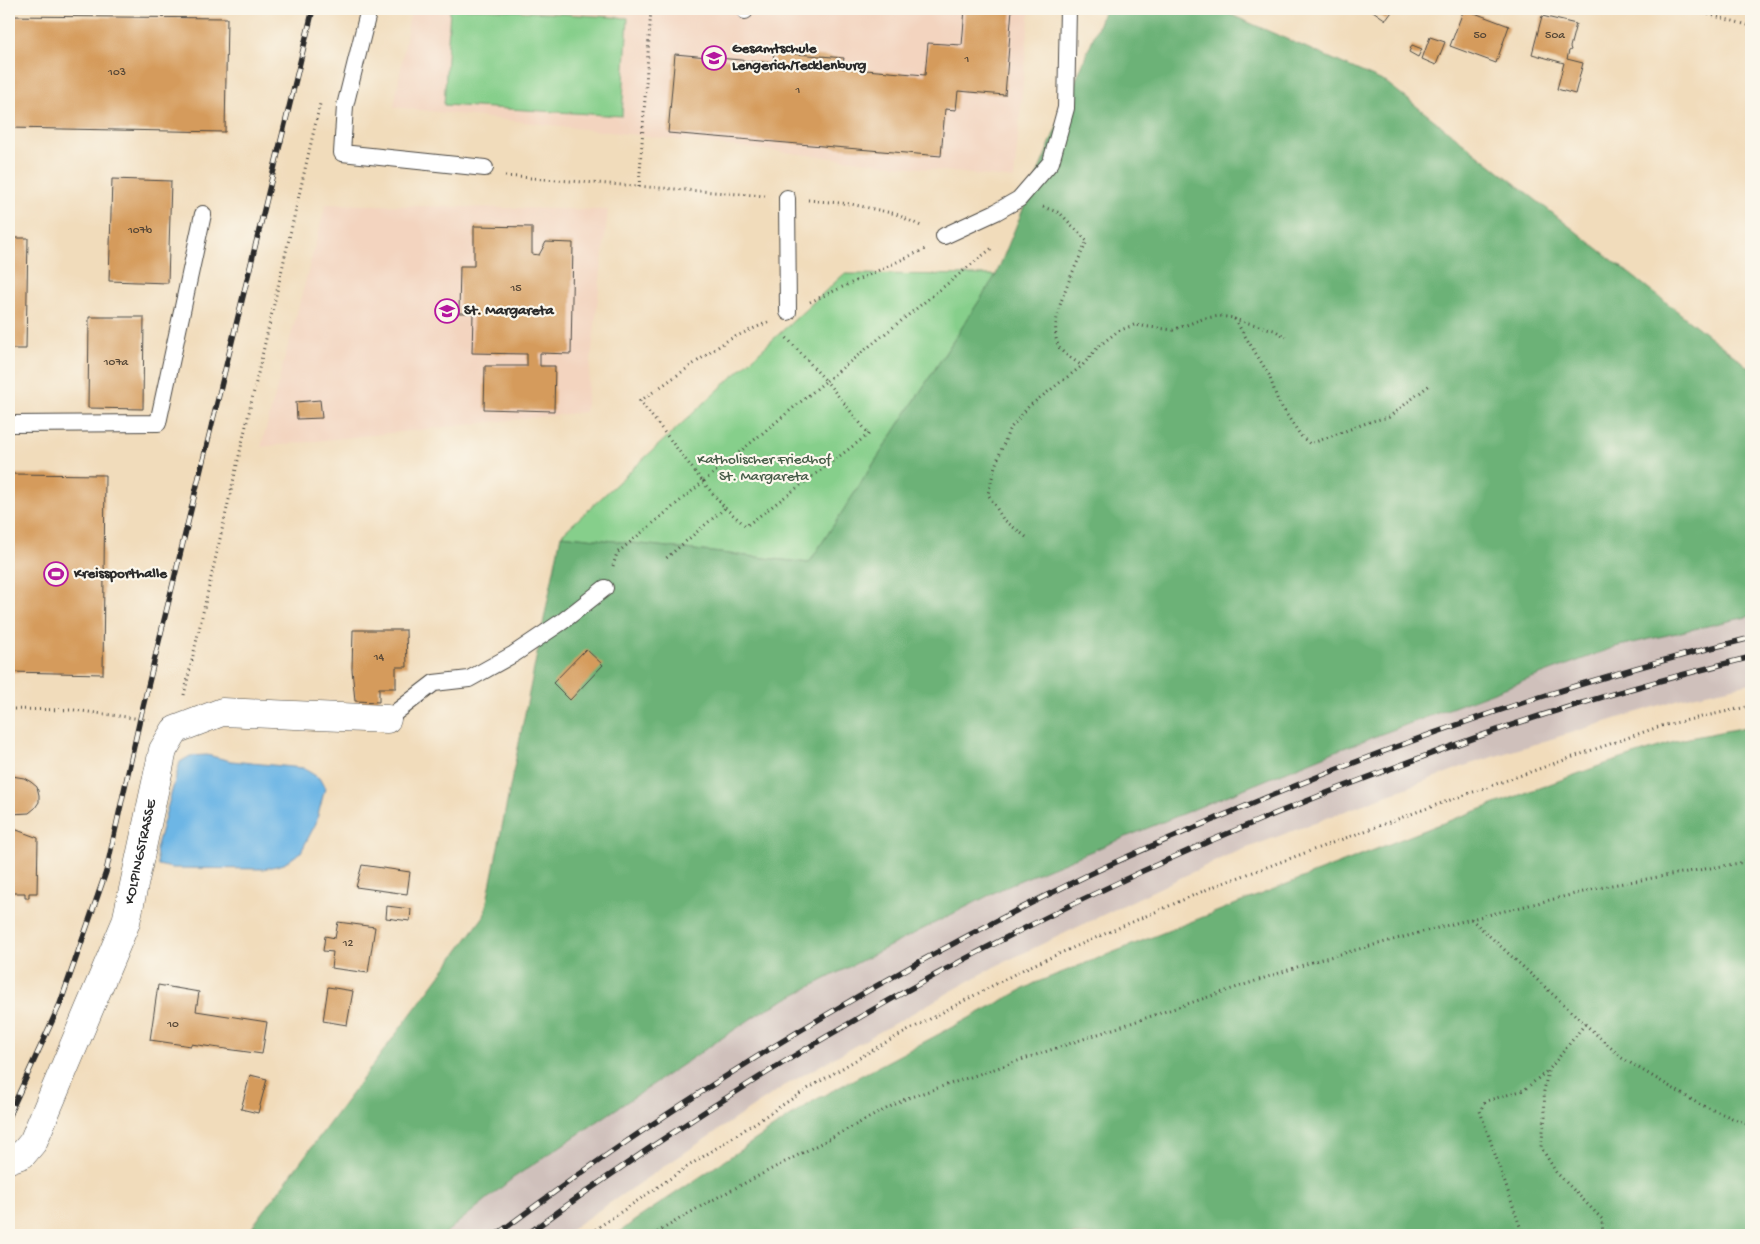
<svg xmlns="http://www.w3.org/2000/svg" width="1760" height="1244" viewBox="0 0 1760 1244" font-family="'Gochi Hand',sans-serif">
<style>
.built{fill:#f3d4bf}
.industrial{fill:#cfc0bb}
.green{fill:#86cf8b;stroke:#587d5b}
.forest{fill:#6cb277;stroke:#4c6e51}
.water{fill:#6db6e5;stroke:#4c7088}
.building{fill:#d59b5b}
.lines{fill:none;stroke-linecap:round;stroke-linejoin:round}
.service-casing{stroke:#494641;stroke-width:18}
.minor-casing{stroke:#494641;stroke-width:29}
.path{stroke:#494641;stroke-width:3;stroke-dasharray:1 4;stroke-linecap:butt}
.service{stroke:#fff;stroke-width:16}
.minor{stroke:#fff;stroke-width:28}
.rail-casing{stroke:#2b2b2b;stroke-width:5.5}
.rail{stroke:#fbf7ec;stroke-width:4;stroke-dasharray:11;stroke-linecap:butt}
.labels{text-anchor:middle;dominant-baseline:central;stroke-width:4.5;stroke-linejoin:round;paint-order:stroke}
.number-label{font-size:12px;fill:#564737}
.poi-label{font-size:15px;font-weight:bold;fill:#2b2b2b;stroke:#fbf7ec;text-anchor:start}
.park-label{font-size:15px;fill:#465c48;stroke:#fbf7ec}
.street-label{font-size:15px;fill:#2b2b2b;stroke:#fbf7ec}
</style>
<rect width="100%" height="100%" fill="#fbf7ec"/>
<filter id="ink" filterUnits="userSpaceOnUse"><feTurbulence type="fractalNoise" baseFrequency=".02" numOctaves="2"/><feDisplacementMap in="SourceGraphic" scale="10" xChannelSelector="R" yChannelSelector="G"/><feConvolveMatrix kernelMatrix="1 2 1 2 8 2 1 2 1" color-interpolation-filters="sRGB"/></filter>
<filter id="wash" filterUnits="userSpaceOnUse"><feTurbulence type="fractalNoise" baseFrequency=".0096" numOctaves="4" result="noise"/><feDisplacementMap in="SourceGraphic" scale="20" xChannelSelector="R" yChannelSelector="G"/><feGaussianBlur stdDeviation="1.12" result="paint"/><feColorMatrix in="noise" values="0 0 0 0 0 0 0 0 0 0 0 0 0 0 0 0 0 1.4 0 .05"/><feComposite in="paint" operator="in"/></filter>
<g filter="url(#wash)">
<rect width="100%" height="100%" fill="#f1dcbb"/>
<path class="built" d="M411,9H1030L1014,179L394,107Z
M326,204L608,210L585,412L261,447Z"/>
<path class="industrial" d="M1751,616V683L1683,698L1467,765L1226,856L994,967L784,1086L577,1225L565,1235H443L513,1178L761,1012L1011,884L1341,749L1615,647Z"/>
<path class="green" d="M450,9H485L628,18L622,116L444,105Z
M844,274L996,275L809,563L561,535Z"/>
<path class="forest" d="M1105,9H1218L1387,83L1751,369V616L1615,647L1341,749L1011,884L761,1012L513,1178L443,1235H246L484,916L561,535L809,563L996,275Z
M1751,726V1235H616L634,1221L815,1100L1035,983L1435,826L1599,766L1684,739Z"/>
<path class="water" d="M207,755L231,761L303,768L319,778L325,788L316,823L301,852L284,864L264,869L172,868L158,865L156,849L180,762L190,756Z"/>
<g id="blocks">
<path class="building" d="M965,9H1012L1005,95L958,91L956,110L945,109L941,156L668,133L675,54L773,63L774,52L844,58L842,68L925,75L928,43L962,45Z
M1370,9H1394L1386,20Z
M1464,9L1509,26L1496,63L1450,46Z
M9,16L227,18L225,132L9,128Z
M1542,16L1576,24L1570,47L1571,50L1569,51L1567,59L1583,63L1575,94L1557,89L1564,63L1532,54Z
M1430,37L1445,42L1436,65L1422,59Z
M1412,45L1422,49L1418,57L1409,52Z
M112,179L171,181L168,283L109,281Z
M474,226L532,227V254L539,255L546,242L573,243L571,354L540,353V366H555L554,411L484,409L485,366H527V354L472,353L473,313H459L460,266H474Z
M9,238H28L26,349H9Z
M89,317H144L143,409L88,408Z
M320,400L322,418L297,419L296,402Z
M9,474L105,475L103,674L9,672Z
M353,630H406L407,667H396V688H379V702L355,701L352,669Z
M586,649L603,665L570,700L553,683Z
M9,768L12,776L24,778L31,782L37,787L39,795V802L35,808L29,813L11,814L9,818Z
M9,827L38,838L37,893H29V898H25V893H9Z
M362,865L410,872L407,894L356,887Z
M387,906L411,909L410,921L386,918Z
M338,922L375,927L368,973L331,968L333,952L323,951L325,936L335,938Z
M158,985L199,992L196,1011L267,1022L262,1054L191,1044V1046L150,1040Z
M328,987L353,991L347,1025L323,1021Z
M250,1075L267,1079L258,1113L241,1109Z"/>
</g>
</g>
<g filter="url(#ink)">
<use href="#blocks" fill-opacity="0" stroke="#494641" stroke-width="1"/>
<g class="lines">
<g class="service-casing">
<path id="service" d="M369,9L345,106L342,153L485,168
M745,11V9
M787,198L788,312
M944,236L996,212L1019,199L1051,162L1066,108L1068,9
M9,424L158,423L203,214
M387,719L434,683L469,679L514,654L563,621L605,588"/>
</g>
<g class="minor-casing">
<g id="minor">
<path id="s1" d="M9,1159L23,1154L33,1142L126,922L163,750L175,730L222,712L387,719"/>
</g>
</g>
<path class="path" d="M713,9H722
M1689,9L1751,26
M505,176L765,196
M639,187L651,9
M808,200L851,204L896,214L923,227
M1043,207L1060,213L1087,241C1076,267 1044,323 1060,349C1065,355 1076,361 1082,366
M810,302L925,249
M1234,319L1274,330L1286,337
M768,322L728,340L640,401L703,482L826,381L785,336
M725,508L746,526L869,434L826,381L992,248
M1026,537L1003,519L988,494L995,466L1009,430L1029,406L1082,366L1099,346L1118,331L1134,325L1173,330L1205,318L1220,316L1234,318L1269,375L1278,401L1289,418L1301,436L1310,444L1372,421L1389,417L1431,384
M613,566L617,553L703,482L725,508L664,560
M184,695L320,104
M9,709L74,710L149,720
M1471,919L1622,1058L1699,1104L1751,1126
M1585,1024L1548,1071L1544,1091L1545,1116L1541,1147L1556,1172L1602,1219L1603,1235
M587,1235L684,1169L804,1091L881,1045L1024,969L1215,886L1422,810L1661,726L1751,706
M653,1235L703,1205L905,1099L1318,960L1471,919L1612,885L1751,861
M1523,1235L1480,1111L1486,1101L1524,1090L1547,1071"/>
<use href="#service" class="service"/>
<use href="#minor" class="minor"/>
<g class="rail-casing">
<path id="rail" d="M9,1115L60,1004L106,872L140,719L313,9
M496,1235C681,1096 881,975 1090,874C1149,846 1210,821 1270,796C1426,732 1587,677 1751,638
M526,1235C793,1039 1086,880 1398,766C1460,743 1522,720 1586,702C1641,685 1696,671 1751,657"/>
</g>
<use href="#rail" class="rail"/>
</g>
</g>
<defs>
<g id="school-ring" transform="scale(1.25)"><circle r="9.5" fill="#fbf7ec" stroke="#b5179e" stroke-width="1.5"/><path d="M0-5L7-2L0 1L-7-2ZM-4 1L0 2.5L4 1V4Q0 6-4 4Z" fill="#b5179e"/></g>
<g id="stadium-ring" transform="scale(1.25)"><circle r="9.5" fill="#fbf7ec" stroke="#b5179e" stroke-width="1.5"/><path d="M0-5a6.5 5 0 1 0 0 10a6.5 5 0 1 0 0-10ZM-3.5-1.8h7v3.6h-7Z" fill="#b5179e"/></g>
</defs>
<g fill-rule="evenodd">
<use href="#school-ring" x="714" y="58"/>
<use href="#school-ring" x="447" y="311"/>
<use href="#stadium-ring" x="56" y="574"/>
</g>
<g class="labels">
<g class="number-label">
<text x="1480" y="36">50</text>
<text x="1555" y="36">50a</text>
<text x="967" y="60">1</text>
<text x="117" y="73">103</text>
<text x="798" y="91">1</text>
<text x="140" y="231">107b</text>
<text x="516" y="289">15</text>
<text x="116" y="363">107a</text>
<text x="379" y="658">14</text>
<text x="348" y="944">12</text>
<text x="173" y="1025">10</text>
</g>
<g class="poi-label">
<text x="732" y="49">Gesamtschule<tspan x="732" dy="17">Lengerich/Tecklenburg</tspan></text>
<text x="464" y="311">St. Margareta</text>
<text x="74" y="574">Kreissporthalle</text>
</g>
<g class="park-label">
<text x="764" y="460">Katholischer Friedhof<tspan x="764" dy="17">St. Margareta</tspan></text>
</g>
<g class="street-label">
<text stroke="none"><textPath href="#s1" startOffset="341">KOLPINGSTRASSE</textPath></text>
</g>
</g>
<rect width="1760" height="1244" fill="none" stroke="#fbf7ec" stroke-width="30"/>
</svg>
